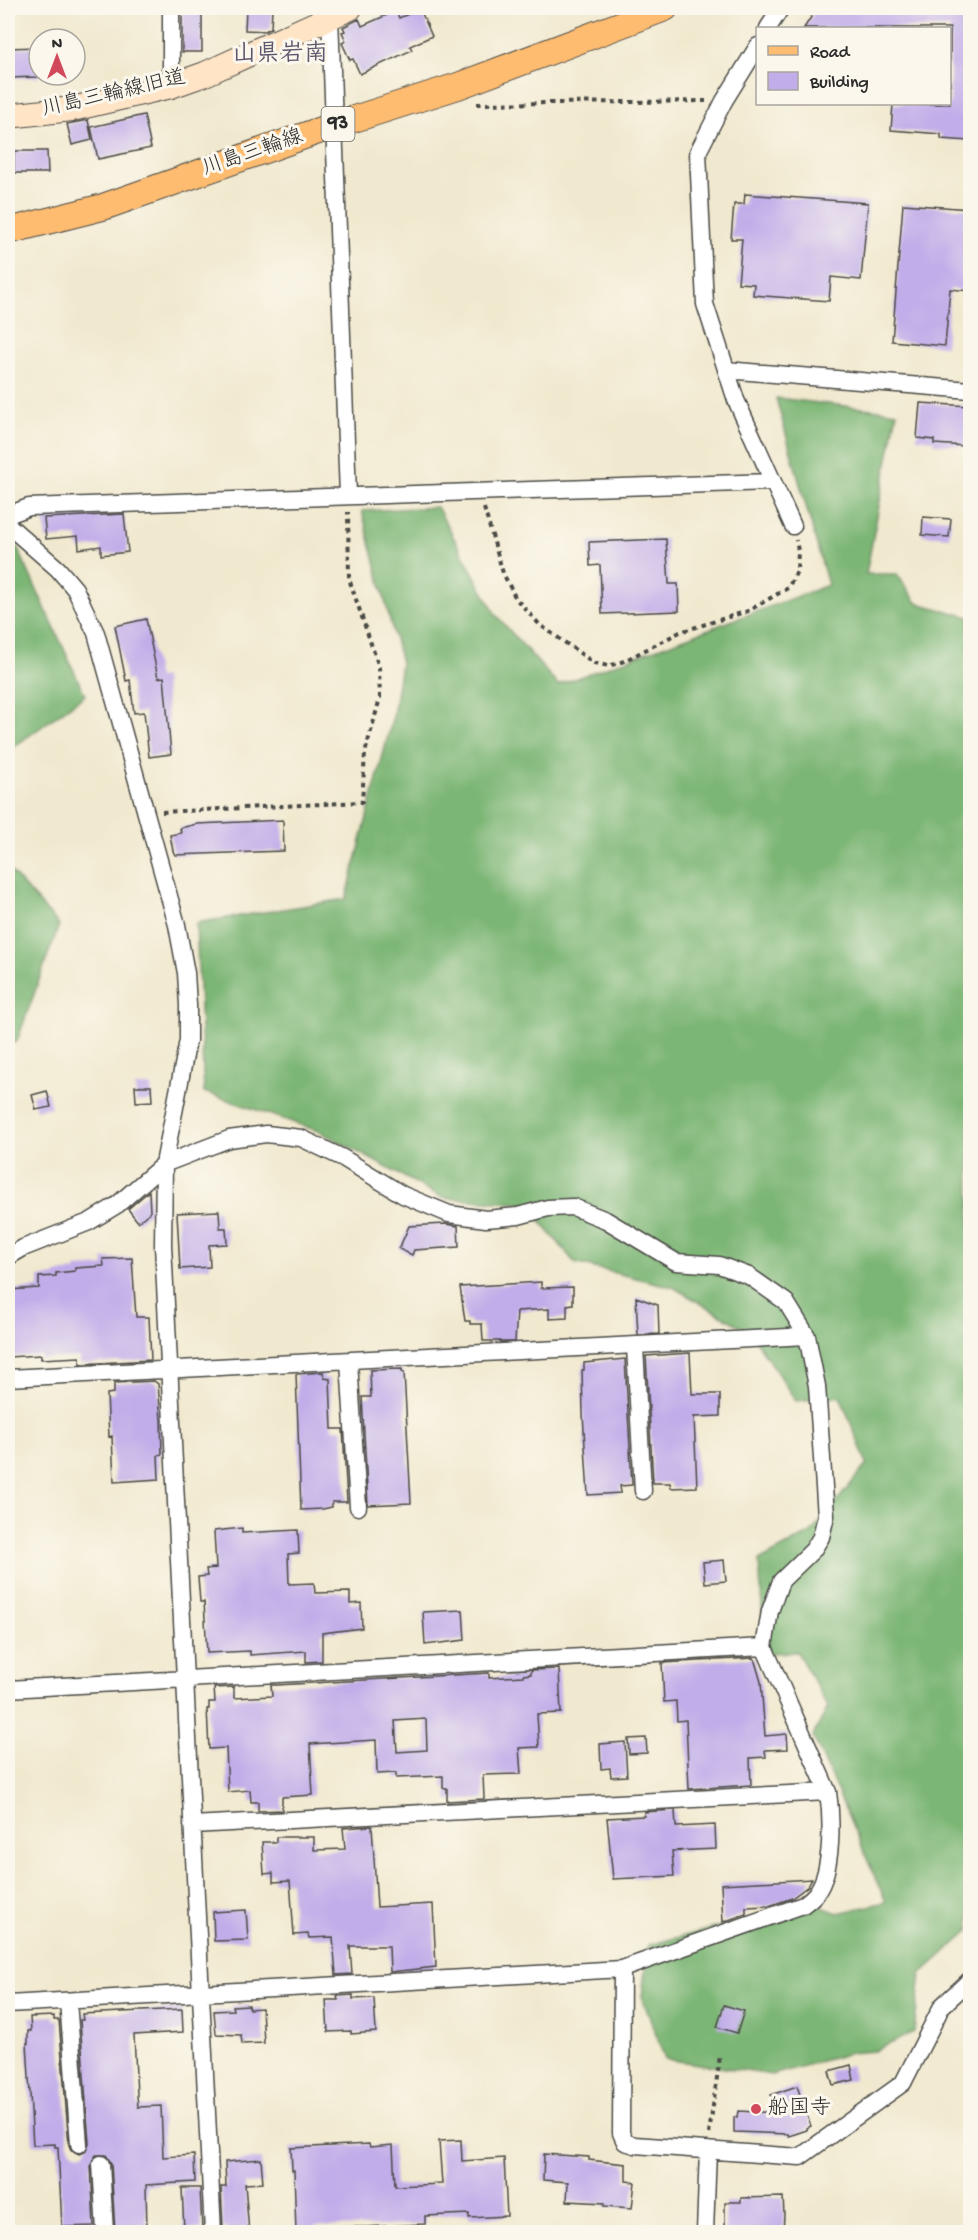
<svg xmlns="http://www.w3.org/2000/svg" width="978" height="2240" viewBox="0 0 978 2240" font-family="'Gochi Hand','Klee One',sans-serif">
<style>
.forest{fill:#7cb674;stroke:#547050;stroke-width:1.5}
.building{fill:#c1ade9;fill-rule:evenodd}
.lines{fill:none;stroke-linecap:round;stroke-linejoin:round}
.street-casing{stroke:#494844;stroke-width:19}
.secondary-casing{stroke:#494844;stroke-width:26}
.primary-casing{stroke:#494844;stroke-width:28}
.path{stroke:#494844;stroke-width:4;stroke-dasharray:4.5 4.5;stroke-linecap:butt}
.street{stroke:#fff;stroke-width:16}
.secondary{stroke:#ffe4c6;stroke-width:24}
.primary{stroke:#febc70;stroke-width:26}
.poi-dot{fill:#d1495b;stroke:#fbf7ec;stroke-width:2}
.labels{text-anchor:middle;dominant-baseline:central;stroke-width:6;stroke-linejoin:round;paint-order:stroke}
.shield{fill:#fbf7ec;stroke:#696865;stroke-width:1.5}
.shield-label{font-size:20px;font-weight:bold;fill:#2b2b2b}
.street-label{font-size:21px;fill:#2b2b2b;stroke:#fbf7ec}
.poi-label{font-size:21px;fill:#2b2b2b;stroke:#fbf7ec;text-anchor:start}
.quarter-label{font-size:24px;font-weight:bold;fill:#60586e;stroke:#fbf7ec}
</style>
<rect width="100%" height="100%" fill="#fbf7ec"/>
<filter id="ink" filterUnits="userSpaceOnUse"><feTurbulence type="fractalNoise" baseFrequency=".0167" numOctaves="2"/><feDisplacementMap in="SourceGraphic" scale="12" xChannelSelector="R" yChannelSelector="G"/><feConvolveMatrix kernelMatrix="1 2 1 2 8 2 1 2 1" color-interpolation-filters="sRGB"/></filter>
<filter id="wash" filterUnits="userSpaceOnUse"><feTurbulence type="fractalNoise" baseFrequency=".008" numOctaves="4" result="noise"/><feDisplacementMap in="SourceGraphic" scale="24" xChannelSelector="R" yChannelSelector="G"/><feGaussianBlur stdDeviation="1.35" result="paint"/><feColorMatrix in="noise" values="0 0 0 0 0 0 0 0 0 0 0 0 0 0 0 0 0 1.4 0 .05"/><feComposite in="paint" operator="in"/></filter>
<g filter="url(#wash)">
<rect width="100%" height="100%" fill="#f1e9cf"/>
<path class="forest" d="M776,398L897,412L866,574H897L917,603L970,617V1930L921,1974L914,2032L874,2051L850,2053L772,2075L665,2059L642,1997L648,1945L811,1903L838,1913L886,1902L813,1736L828,1707L797,1652L765,1653L759,1561L811,1533L867,1464L840,1396L796,1401L750,1332L673,1287L575,1263L526,1204L443,1198L321,1132L204,1092L196,923L346,899L393,716L401,663L362,511L437,507L496,615L558,685L828,585Z
M8,527L85,695L8,751Z
M8,868L59,925L17,1041L8,1046Z"/>
<g id="blocks">
<path class="building" d="M182,8H202V52H182Z
M246,8H272L271,28L265,31L245,30Z
M817,8H970V141L941,139V134L891,130L893,104H950V28H804Z
M420,9L432,36L410,46L412,50L360,74L353,59L350,60L342,43L346,41L342,32L345,31L343,27L359,19L362,26L396,11L399,18Z
M39,47V77L8,78V48Z
M144,115L151,148L98,159L91,127Z
M88,120L92,140L72,145L67,124Z
M14,151H47L48,173H14Z
M745,194L868,203L861,280L831,277L829,301L753,295L754,284L738,283L742,239H731L734,204H744Z
M903,204L970,209V291L950,289L945,346L892,341Z
M920,403L970,406V442L966,441V446L934,444V440L917,438Z
M124,514L128,552L101,555V546L79,549L78,536L46,539L44,518Z
M923,517L951,519L949,537L922,535Z
M666,539L669,584H678L679,611L602,614L600,565L590,566L589,542Z
M146,619L158,678L164,677L171,754L149,757L144,712L134,713L130,680L126,681L115,626Z
M283,820L284,851L175,855L173,851L170,835L181,833L180,828L197,824Z
M135,1086H151L152,1101L136,1102Z
M47,1091L51,1107L36,1110L32,1095Z
M149,1191L150,1212L138,1222L128,1209Z
M219,1211L220,1228H226L227,1244L209,1245L210,1267L180,1269L177,1213Z
M445,1224L458,1226L459,1247L414,1250L412,1255L399,1249L409,1226Z
M132,1258L136,1317H149L151,1360L80,1364V1357L41,1359V1355L8,1357V1290L39,1288V1277L56,1276V1273L75,1271V1268L104,1266L103,1259Z
M541,1282V1288L573,1287V1304L567,1305V1318L549,1319V1309L517,1311L515,1342H500V1341H483L482,1324H470V1321H465L460,1287Z
M636,1297L658,1305L659,1334L638,1335Z
M690,1353L692,1394H720V1416L694,1417L697,1487L671,1488L670,1483H653L646,1356Z
M625,1359L632,1485L620,1486L621,1493L588,1495L583,1414L582,1370H584V1363Z
M402,1369V1372H404L411,1503L368,1505L362,1397H371L370,1370Z
M323,1372L324,1378L330,1379L332,1429H343L347,1502H332V1507L323,1509L301,1510L296,1374Z
M154,1381L158,1384L161,1420L162,1454L158,1455L159,1479L114,1482L112,1436L109,1437L107,1394L114,1393V1383Z
M242,1528V1533L298,1530L299,1553L288,1554L289,1584L314,1583L315,1593L350,1592V1604L361,1603L362,1628L322,1633V1661L306,1662V1651L250,1655V1651L207,1653L204,1602H200L198,1577L207,1576L206,1569L216,1568L214,1531Z
M724,1560L726,1581L705,1583L703,1562Z
M463,1610L465,1640L425,1645L423,1612Z
M754,1658L761,1682L765,1736L787,1734L788,1749L765,1750L766,1757L750,1758L751,1785L689,1789L686,1720L677,1721L676,1701L664,1702L662,1663Z
M559,1669L561,1713L537,1714L539,1747L519,1748L521,1774L483,1775L484,1799L447,1801V1788H443V1776L396,1778V1773L377,1774L376,1740L310,1744L313,1795L282,1797V1810L258,1811V1802H251L250,1790L228,1792L226,1748L209,1749L207,1709H209V1702H215L214,1688L234,1687V1698L272,1696L271,1685H277L489,1673V1678L523,1676V1675L531,1674V1670ZM426,1719L427,1750L397,1752L395,1721Z
M646,1738L647,1753L629,1754L628,1739Z
M625,1742L627,1776L611,1777L610,1768L601,1769L600,1744Z
M675,1810L676,1827L715,1825L716,1849L672,1851L674,1876L613,1879L607,1818L644,1816V1812Z
M372,1826L377,1907L433,1904L436,1967L390,1972L389,1946H350L352,1974L336,1975L333,1937L309,1938L308,1934L294,1935L290,1881L273,1882V1873L264,1874L262,1842H276V1837H314V1850L345,1849L343,1828Z
M812,1879L808,1886L792,1898L769,1906L746,1907V1914L723,1922L721,1884Z
M246,1910L248,1940L214,1941L213,1912Z
M353,1995V1999L374,1998L376,2032L351,2034V2031L328,2032L326,2000H338L337,1996Z
M249,2005V2009L262,2008L264,2043L242,2044L241,2035L216,2034L214,2011L233,2010L232,2006Z
M724,2005L744,2011L737,2033L717,2027Z
M182,2009L183,2032L134,2035L137,2095L138,2107L161,2106L163,2157L194,2155L195,2182L146,2185L147,2232H115L111,2163L106,2155H96L91,2165L94,2226L62,2227L58,2147H55V2144L33,2145L27,2043H28V2031H31L30,2017L54,2016V2020H59L69,2145L71,2150L79,2154L85,2152L89,2143L80,2020H83L82,2014Z
M851,2065L854,2080L833,2085L829,2071Z
M797,2086L811,2126L807,2128V2130L789,2136L788,2134L734,2132V2117H737L738,2111L777,2113L771,2095Z
M461,2140L462,2161L504,2158L507,2216L469,2218V2214L425,2216V2224L364,2227L315,2226V2232H296L294,2170H292L291,2148L369,2144L370,2147L393,2145L395,2186L442,2184L439,2141Z
M544,2154L589,2157V2160L626,2164V2181L635,2182L632,2208L604,2206L605,2203L567,2201L568,2182L543,2180Z
M261,2159L263,2183L245,2184L249,2232H227L226,2228H223L221,2187H226L225,2162Z
M182,2188H200L202,2229L184,2230Z
M783,2197L784,2215L783,2232H725V2202H741V2198Z"/>
</g>
</g>
<g filter="url(#ink)">
<use href="#blocks" fill-opacity="0" stroke="#494844" stroke-width="1.5"/>
<g class="lines">
<g class="street-casing">
<path id="street" d="M330,17L348,495
M768,28L781,8
M758,46L724,101L698,152L705,304L736,400L793,526
M171,86V8
M726,370L970,390
M8,515L29,507L772,482
M8,525L58,569L75,589L96,633L177,925L186,973L188,1005V1040L164,1164L163,1245L213,2232
M8,1257L23,1248L89,1222L117,1205L164,1164L229,1139L266,1134L301,1138L343,1158L403,1195L449,1214L486,1219L518,1216L548,1208L573,1207L606,1220L676,1262L719,1265L749,1276L786,1302L807,1336L817,1386L826,1516L821,1537L813,1550L781,1581L770,1611L764,1647L828,1792C832,1818 833,1870 817,1892C814,1897 808,1901 803,1905L622,1969L8,2004
M635,1347L643,1491
M349,1361L358,1507
M8,1378C274,1364 540,1352 807,1336
M8,1689L764,1647
M192,1825L828,1792
M622,1969L621,2133L625,2142L635,2145L800,2157L903,2083L942,2006L970,1980
M68,2001L79,2144
M101,2164L105,2232
M705,2232L708,2150"/>
</g>
<g class="secondary-casing">
<path id="secondary" d="M8,116L72,109L171,86L205,74L350,8"/>
</g>
<g class="primary-casing">
<path id="primary" d="M8,231L103,207L335,125L458,86L665,8"/>
</g>
<path class="path" d="M477,104L706,101
M484,508L503,573L516,599L540,625L594,663L609,666L624,661L680,632L748,611L788,588L797,571L798,551L796,540
M162,812L362,802L365,753L380,698L379,667L349,579L348,512
M709,2134L720,2056"/>
<use href="#street" class="street"/>
<use href="#secondary" class="secondary"/>
<use href="#primary" class="primary"/>
</g>
</g>
<circle class="poi-dot" cx="756" cy="2109" r="6"/>
<g class="labels">
<rect class="shield" x="321.5" y="107" width="33" height="34" rx="4.5"/>
<g class="shield-label">
<text x="338" y="124">93</text>
</g>
<g class="street-label">
<text transform="translate(114 95) rotate(-13)">川島三輪線旧道</text>
<text transform="translate(253 154) rotate(-19)">川島三輪線</text>
</g>
<g class="poi-label">
<text x="768" y="2109">船国寺</text>
</g>
<g class="quarter-label">
<text x="280" y="55">山県岩南</text>
</g>
</g>
<rect width="978" height="2240" fill="none" stroke="#fbf7ec" stroke-width="30"/>
<rect x="756" y="27" width="195" height="78" fill="#fbf7ec" stroke="#a8a59f" stroke-width="1.5"/>
<rect x="768" y="46" width="30" height="9" fill="#febc70" stroke="#a8a59f" stroke-width="1.5"/>
<text x="810" y="57" font-size="18" fill="#2b2b2b">Road</text>
<rect x="768" y="72" width="30" height="18" fill="#c1ade9" stroke="#a8a59f" stroke-width="1.5"/>
<text x="810" y="87" font-size="18" fill="#2b2b2b">Building</text>
<g transform="translate(57 57)"><circle r="28" fill="#fbf7ec" stroke="#a8a59f" stroke-width="1.5"/>
<path d="M0-4.5L10 22L0 15L-10 22Z" fill="#d1495b"/>
<text y="-9" font-size="16" font-weight="bold" text-anchor="middle" fill="#2b2b2b">N</text>
</g>
</svg>
